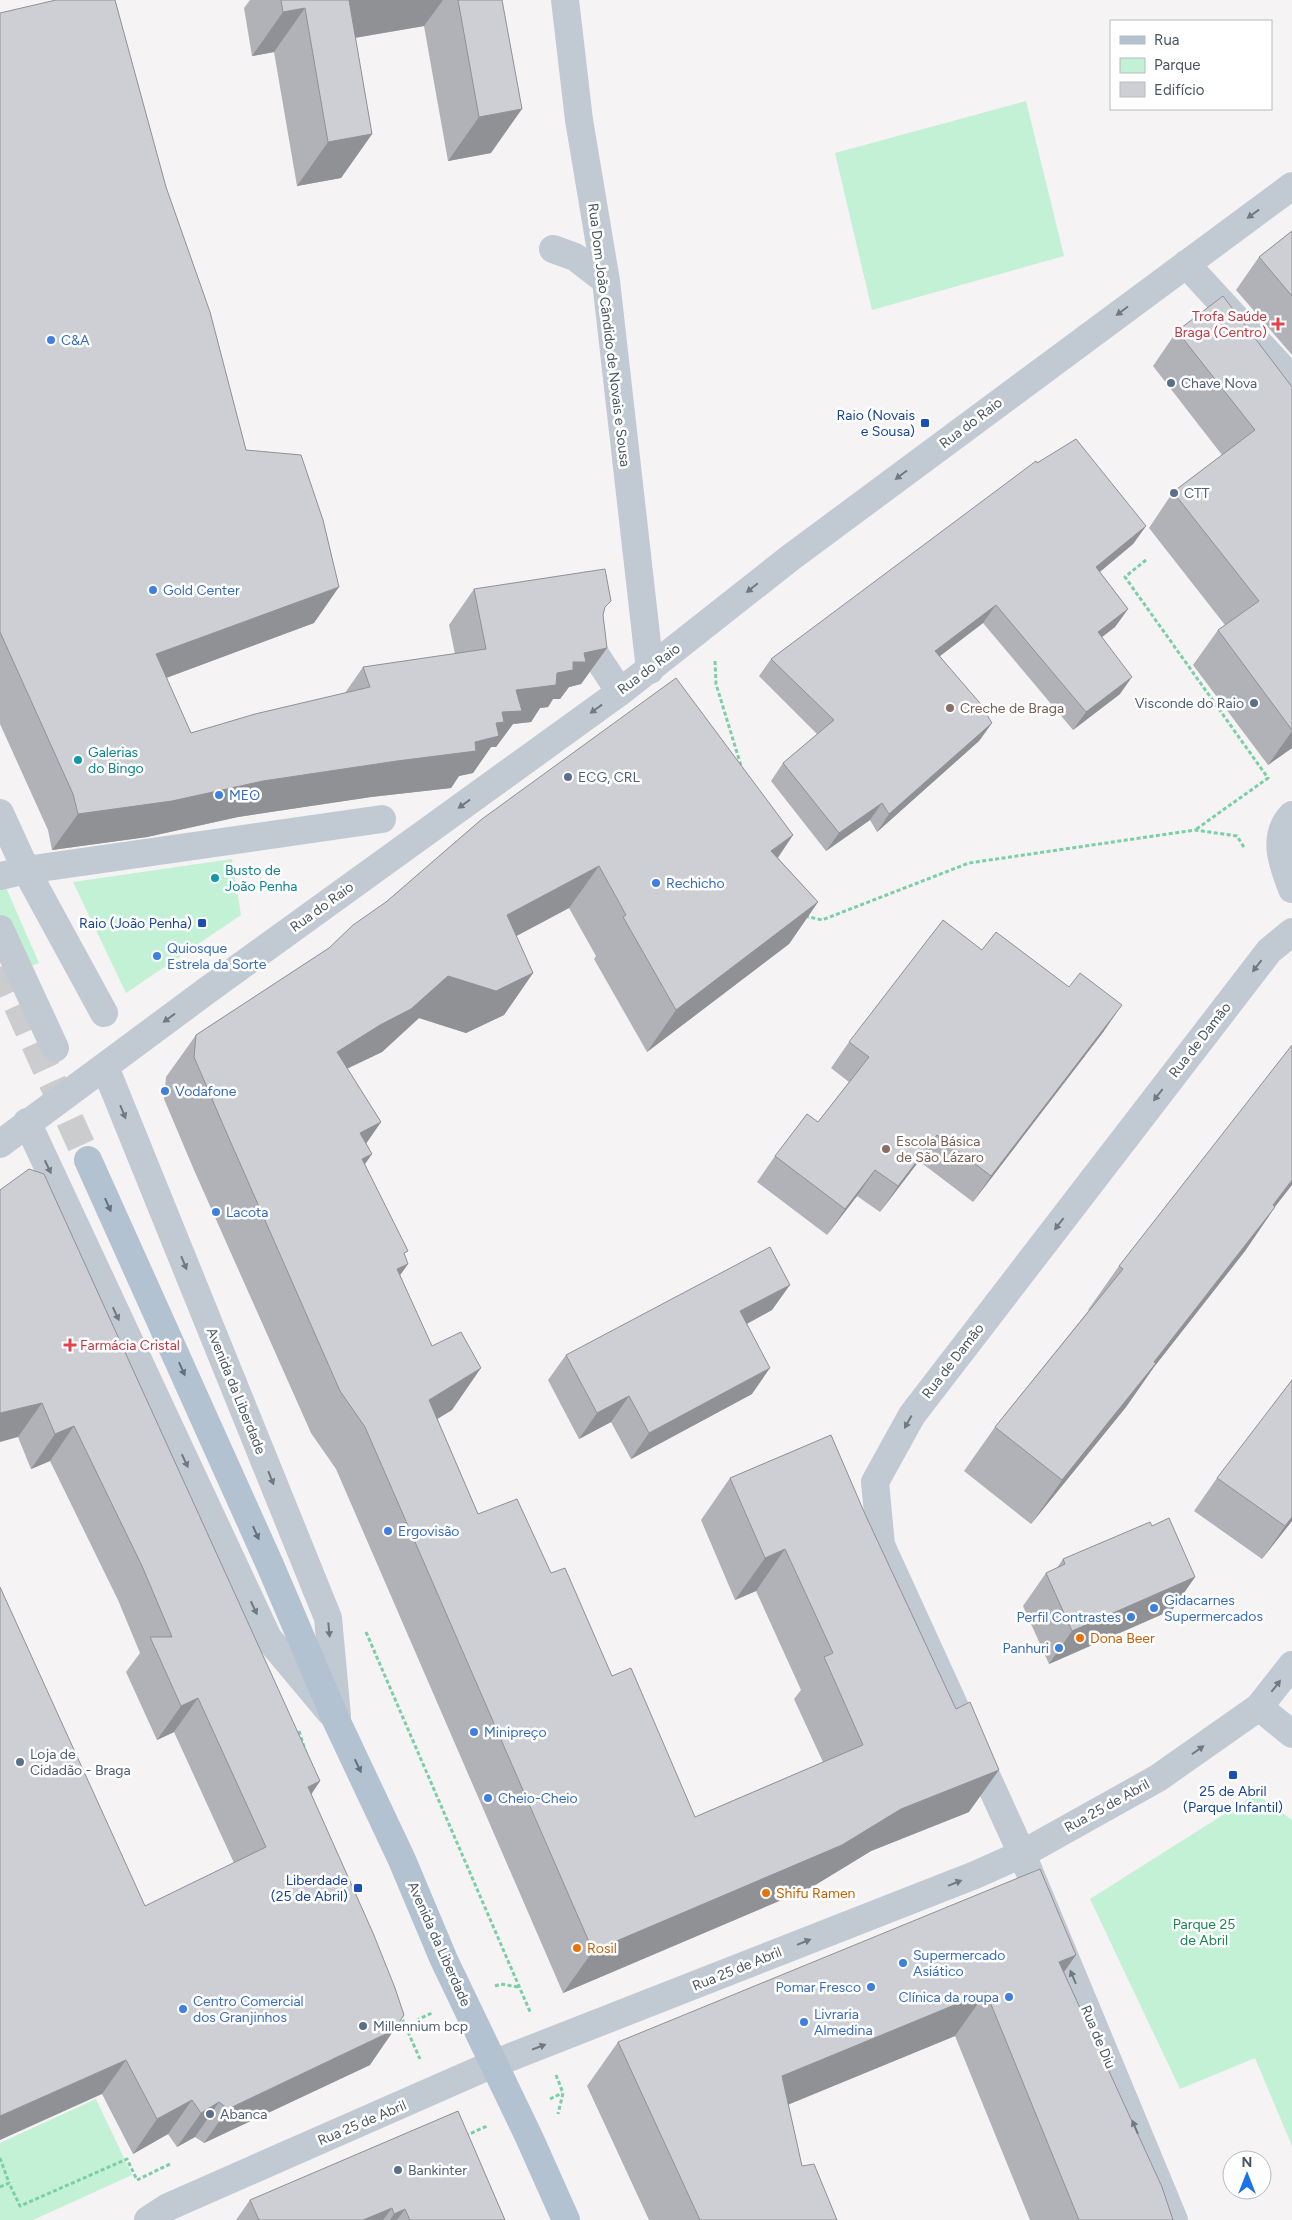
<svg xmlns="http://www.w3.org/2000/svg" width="1292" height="2220" viewBox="0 0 1292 2220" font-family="Figtree,sans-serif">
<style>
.green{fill:#c3f1d5}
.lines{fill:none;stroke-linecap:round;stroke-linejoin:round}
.major-tunnel{stroke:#caccce;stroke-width:28;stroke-dasharray:28 14;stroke-linecap:butt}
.path{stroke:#7ad0a6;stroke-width:3;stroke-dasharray:4 2.5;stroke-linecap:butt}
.minor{stroke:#c1cad2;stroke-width:28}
.major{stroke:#b3c2d1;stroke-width:28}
.wall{fill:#b0b2b7}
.shaded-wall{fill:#909195}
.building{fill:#cdcfd5;stroke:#909195}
.oneway{fill:#6e7983}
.oneway2{fill:#64717d}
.health-dot{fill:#e0444e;stroke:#fff;stroke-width:2}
.shop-dot{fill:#3f7fe0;stroke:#fff;stroke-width:2}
.service-dot{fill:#5c6f8a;stroke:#fff;stroke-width:2}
.transit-dot{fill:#1a4fb4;stroke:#fff;stroke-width:2}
.education-dot{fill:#8d6e63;stroke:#fff;stroke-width:2}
.culture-dot{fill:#0f9aa8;stroke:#fff;stroke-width:2}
.food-dot{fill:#e8710a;stroke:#fff;stroke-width:2}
.labels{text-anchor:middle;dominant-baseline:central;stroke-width:5;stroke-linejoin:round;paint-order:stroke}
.health-label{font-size:14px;fill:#be3a42;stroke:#fff;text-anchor:end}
.street-label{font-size:14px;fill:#4a5661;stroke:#fff}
.shop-label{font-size:14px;fill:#366cbe;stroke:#fff;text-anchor:start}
.service-label{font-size:14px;fill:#4e5e75;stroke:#fff;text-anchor:start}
.transit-label{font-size:14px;fill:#164399;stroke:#fff;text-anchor:end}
.education-label{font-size:14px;fill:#785e54;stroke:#fff;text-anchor:start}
.culture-label{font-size:14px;fill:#0d838f;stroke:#fff;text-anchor:start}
.food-label{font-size:14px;fill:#c56008;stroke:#fff;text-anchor:start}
.park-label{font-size:14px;fill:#17864f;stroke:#fff}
</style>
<rect width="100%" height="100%" fill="#f5f3f3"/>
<path class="green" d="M1026,101L1064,256L872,310L835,153Z
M232,859L241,915L126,993L73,882Z
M4,883L39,963L23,969L0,931V884Z
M1256,1794L1292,1820V2146L1255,2058L1180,2089L1090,1899Z
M96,2099L132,2175L33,2220H0V2143Z"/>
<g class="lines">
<path class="major-tunnel" d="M0,967L88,1160"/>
<path class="path" d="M1146,560L1125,577L1268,778L1195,830
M715,661L716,684L742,769
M805,916L822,920L969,863L1195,830L1237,836L1245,849
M366,1632L531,2014
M299,1731L307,1756
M495,1986L501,1984L518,1987
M400,2014L420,2059
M408,2031L419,2019L432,2013
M556,2075L563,2093L558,2114
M550,2099L562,2093
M465,2136L487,2126
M0,2158L9,2183
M0,2187L9,2183L20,2206L127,2159L137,2180L172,2163"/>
<path class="minor" d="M565,0L579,120L606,281L650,670
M553,249L575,257L606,281
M1186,264L1292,379
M593,651L620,692
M0,813L26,870L104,1013
M1292,815C1271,837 1283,865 1292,889
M0,876L26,870L382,819
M0,929L55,1048
M105,1067L328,1618L337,1716
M27,1122L268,1638L330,1712
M0,1144L209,989L620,692L790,558L1292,186
M1259,1707L1292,1734
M148,2220L168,2207L493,2064L975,1875L1022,1854L1158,1778L1259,1707L1292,1665
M1174,2220L1022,1854L881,1545L875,1482L912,1415L1269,951L1292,932"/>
<path class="major" d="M88,1160L270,1565L337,1722L402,1860L444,1960L529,2137L566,2220"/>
</g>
<path class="wall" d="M250,0H502L491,153L448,161L424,26L355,38L372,134L341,178L297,186L274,52L252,56L244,8Z
M0,13L166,187L246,450L314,623L166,678L191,733L345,693L363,667L455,654L449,625L474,589L604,611L603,615L607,648L581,684L569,687L560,699H553L548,707L540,708L531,722L513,724L496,747H491L473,773L459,776L451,788L371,797L238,817L147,837L52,850L48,830L0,724Z
M1292,231V355L1236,290L1259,257Z
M1177,331L1292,387V748L1268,765L1193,665L1218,630L1225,625L1149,528L1173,492L1222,455L1153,366Z
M1037,463L1146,526L1133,544L1100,572L1128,609L1115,627L1102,637L1120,694L1073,730L983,623L940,656L992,723L979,741L877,832L870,820L826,851L771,781L783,763L817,734L759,676L771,659Z
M482,819L793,835L778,858L818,902L789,944L647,1052L594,959L596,956L569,908L516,936L533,973L504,1015L466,1033L419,1018L382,1052L347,1069L381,1122L366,1143L372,1154L365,1164L408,1264L400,1275L452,1410L437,1419L478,1514L551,1573L695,1817L823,1762L794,1699L801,1690L756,1591L735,1600L701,1520L730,1478L831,1435L969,1812L871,1851L812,1887L563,1993L336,1469L311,1433L194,1170L164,1099L166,1077L196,1035L329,948L386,902Z
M982,950L1104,1031L973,1202L919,1161L880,1212L857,1196L827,1235L757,1182L775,1156L818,1122L849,1082L831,1068L849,1042Z
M0,1190L320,1781L311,1795L370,2065L204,2143L195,2137L177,2147L168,2134L133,2154L102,2094L145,1906L234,1863L174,1732L157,1740L126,1672L140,1653L118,1600L50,1461L31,1469L18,1437Z
M1275,1207L1245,1251L1154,1367L1126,1407L1031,1524L964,1471L995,1427L1089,1310H1088L1119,1266Z
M772,1310L747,1324L752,1394L631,1459L611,1422L579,1439L548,1380L566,1355Z
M1217,1478L1292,1521L1262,1559L1194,1511Z
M1152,1526L1195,1577L1172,1610L1049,1664L1023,1606L1046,1573L1057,1568L1063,1559Z
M1064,1972L1173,2220H1030L955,2036L788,2104L802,2166L837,2220H649L587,2086L618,2042Z
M458,2111L505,2220H236L250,2200Z"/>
<path class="shaded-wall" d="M349,0H443L424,26L318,44Z
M305,8L274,52L252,56L283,12Z
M522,109L491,153L448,161L479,117Z
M372,134L341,178L297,186L328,142Z
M1146,526L1133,544L1084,585L1096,567Z
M339,587L314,623L131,691L156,654Z
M996,605L983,623L923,669L935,651Z
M1128,609L1115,627L1085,650L1098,632Z
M607,648L581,684L569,687L560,699H553L548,707L540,708L531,722L513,724L496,747H491L473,773L459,776L451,788L371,797L238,817L147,837L52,850L78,814L475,742L516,690L557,673L573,662L584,653Z
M1132,677L1120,694L1073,730L1086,712Z
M992,723L979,741L877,832L889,814Z
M1292,731V748L1268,765Z
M882,803L870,820L826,851L839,833Z
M793,835L764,877L771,851Z
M599,866L569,908L477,957L507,915Z
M818,902L789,944L647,1052L676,1010Z
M533,973L504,1015L466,1033L419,1018L382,1052L350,1067L307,1095L337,1052L448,976Z
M1122,1005L1104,1031L973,1202L991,1176Z
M381,1122L352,1164L360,1133Z
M937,1135L919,1161L880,1212L898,1186Z
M372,1154L342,1196L362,1159Z
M875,1170L857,1196L827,1235L845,1209Z
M1292,1180V1185L1242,1249L1273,1205Z
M1275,1207L1245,1251L1154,1367L1126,1407L1031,1524L1062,1480Z
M408,1264L378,1306L397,1269Z
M790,1285L772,1310L722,1337L740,1311Z
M481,1368L452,1410L399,1442L429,1400Z
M770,1368L752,1394L631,1459L649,1433Z
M629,1396L611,1422L579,1439L597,1413Z
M42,1403L18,1437L0,1442V1413Z
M74,1426L50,1461L31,1469L55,1434Z
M1292,1517V1521L1262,1559L1285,1526Z
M785,1549L756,1591L735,1600L765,1558Z
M1195,1577L1172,1610L1049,1664L1072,1631Z
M198,1698L174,1732L157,1740L181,1706Z
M999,1770L969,1812L871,1851L812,1887L563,1993L593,1951L901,1809Z
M320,1781L296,1816L308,1787Z
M1076,1955L1045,1999L1059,1962Z
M986,1992L955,2036L751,2120L782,2076Z
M394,2030L370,2065L204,2143L228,2109Z
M126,2060L102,2094L0,2140V2116Z
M192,2100L168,2134L133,2154L157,2119Z
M219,2102L195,2137L177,2147L201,2113Z
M392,2208L383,2220H363Z
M405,2209L397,2220H390L394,2214Z"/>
<path class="building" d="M56,0H115L166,187L210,312L246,450L301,455L323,520L339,587L156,654L191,733L255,714L370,687L363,667L486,649L474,589L605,569L611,601L605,607L603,615L607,648L584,653L586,662H573V670L557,673L556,685L516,690L522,711L502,712L504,722L496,723L499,736L475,742L476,751L397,761L263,781L172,801L78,814L73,794L0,632V13Z
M281,0H351H349L372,134L328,142L305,8L283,12Z
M458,0H502L522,109L479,117Z
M1292,231V296L1259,257Z
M1223,296L1292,387V730L1218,630L1259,601L1173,492L1255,430L1177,331Z
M1076,439L1146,526L1096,567L1128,609L1098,632L1132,677L1086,712L996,605L935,651L979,702L992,723L889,814L882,803L839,833L783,763L834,720L771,659L1036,461L1037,463Z
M676,678L793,835L771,851L818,902L676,1010L623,917L626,915L599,866L507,915L533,973L496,991L448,976L411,1009L380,1025L337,1052L381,1122L360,1133L372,1154L362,1159L408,1251L404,1253L408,1264L397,1269L432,1346L461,1332L481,1368L429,1400L478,1514L517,1499L551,1573L565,1568L612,1676L631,1668L695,1817L863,1745L824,1657L833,1653L785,1549L765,1558L730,1478L831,1435L865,1514L956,1709L970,1702L999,1770L901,1809L842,1845L593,1951L365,1427L340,1391L224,1127L194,1057L196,1035L329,948L353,925L386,902L482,819Z
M943,920L982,950L996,932L1069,987L1080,973L1122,1005L991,1176L937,1135L898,1186L875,1170L845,1209L775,1156L807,1114L818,1122L869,1057L849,1042Z
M1292,1045V1180L1273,1205L1275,1207L1154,1362L1156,1363L1062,1480L995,1427L1123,1269L1119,1266Z
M29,1169L44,1174L320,1781L308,1787L373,1933L395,1988L404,2015L394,2030L228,2109L219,2102L201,2113L192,2100L157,2119L126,2060L0,2116V1587L145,1906L266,1847L198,1698L181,1706L150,1637H172L142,1566L74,1426L55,1434L42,1403L0,1413V1190Z
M770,1247L790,1285L740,1311L770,1368L649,1433L629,1396L597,1413L566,1355Z
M1292,1380V1517L1285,1526L1217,1478Z
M1169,1518L1195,1577L1072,1631L1046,1573L1065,1564L1063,1559L1150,1522L1152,1526Z
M1040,1869L1076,1955L1059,1962L1162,2187L1173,2220H1079L986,1992L782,2076L802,2166L814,2164L837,2220H700L618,2042Z
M458,2111L505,2220H410L405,2209L394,2214L392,2208L363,2220H259L250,2200Z"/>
<defs><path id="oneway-solid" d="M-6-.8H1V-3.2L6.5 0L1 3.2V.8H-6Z" transform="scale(1.25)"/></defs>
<g class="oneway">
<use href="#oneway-solid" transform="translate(1253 214) rotate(144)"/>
<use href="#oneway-solid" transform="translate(1122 311) rotate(143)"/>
<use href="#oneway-solid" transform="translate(901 475) rotate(143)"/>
<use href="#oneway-solid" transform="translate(752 588) rotate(141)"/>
<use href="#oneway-solid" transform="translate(596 709) rotate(144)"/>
<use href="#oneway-solid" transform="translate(464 804) rotate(144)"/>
<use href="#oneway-solid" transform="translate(1257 966) rotate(128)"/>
<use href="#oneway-solid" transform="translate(169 1018) rotate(144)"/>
<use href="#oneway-solid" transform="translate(1158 1095) rotate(128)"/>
<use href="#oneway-solid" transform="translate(123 1112) rotate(68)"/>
<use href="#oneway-solid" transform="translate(48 1167) rotate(65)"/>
<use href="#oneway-solid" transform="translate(1059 1224) rotate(128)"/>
<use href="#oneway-solid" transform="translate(184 1263) rotate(68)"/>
<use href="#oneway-solid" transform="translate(116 1314) rotate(65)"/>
<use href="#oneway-solid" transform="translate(908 1422) rotate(119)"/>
<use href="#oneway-solid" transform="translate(185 1461) rotate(65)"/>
<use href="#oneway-solid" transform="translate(271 1478) rotate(68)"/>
<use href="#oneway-solid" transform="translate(254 1608) rotate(65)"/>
<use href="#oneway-solid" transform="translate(329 1630) rotate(85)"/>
<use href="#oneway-solid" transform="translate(1276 1686) rotate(-52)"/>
<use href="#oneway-solid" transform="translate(1198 1750) rotate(-35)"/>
<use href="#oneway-solid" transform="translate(955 1883) rotate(-22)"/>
<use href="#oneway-solid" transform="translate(804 1942) rotate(-22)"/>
<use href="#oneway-solid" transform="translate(1073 1977) rotate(-113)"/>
<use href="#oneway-solid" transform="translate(539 2047) rotate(-21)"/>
<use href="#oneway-solid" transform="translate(1135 2127) rotate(-113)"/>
</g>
<g class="oneway2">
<use href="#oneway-solid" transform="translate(108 1205) rotate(66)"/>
<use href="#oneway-solid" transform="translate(182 1369) rotate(66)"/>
<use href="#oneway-solid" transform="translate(256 1533) rotate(66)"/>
<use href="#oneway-solid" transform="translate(358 1766) rotate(65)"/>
</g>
<g class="health-dot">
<path d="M1275.5 316.5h5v5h5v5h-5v5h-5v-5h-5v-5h5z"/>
<path d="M67.5 1337.5h5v5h5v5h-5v5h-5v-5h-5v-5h5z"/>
</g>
<g class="shop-dot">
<circle cx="51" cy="340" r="5"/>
<circle cx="153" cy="590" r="5"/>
<circle cx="219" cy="795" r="5"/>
<circle cx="656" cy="883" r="5"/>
<circle cx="157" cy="956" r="5"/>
<circle cx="165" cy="1091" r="5"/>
<circle cx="216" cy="1212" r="5"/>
<circle cx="388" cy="1531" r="5"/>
<circle cx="1154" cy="1608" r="5"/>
<circle cx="1131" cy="1617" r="5"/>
<circle cx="1059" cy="1648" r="5"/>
<circle cx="474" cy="1732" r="5"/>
<circle cx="488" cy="1798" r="5"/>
<circle cx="903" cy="1963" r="5"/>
<circle cx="871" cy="1987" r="5"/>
<circle cx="1009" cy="1997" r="5"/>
<circle cx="183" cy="2009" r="5"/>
<circle cx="804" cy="2022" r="5"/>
</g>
<g class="service-dot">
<circle cx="1171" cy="383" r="5"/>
<circle cx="1174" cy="493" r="5"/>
<circle cx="1254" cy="703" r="5"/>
<circle cx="568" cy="777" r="5"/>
<circle cx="20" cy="1762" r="5"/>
<circle cx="363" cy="2026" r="5"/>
<circle cx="210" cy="2114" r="5"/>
<circle cx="398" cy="2170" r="5"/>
</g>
<g class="transit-dot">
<rect x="920" y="418" width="10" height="10" rx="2.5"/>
<rect x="197" y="918" width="10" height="10" rx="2.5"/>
<rect x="1228" y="1770" width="10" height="10" rx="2.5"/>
<rect x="353" y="1883" width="10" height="10" rx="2.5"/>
</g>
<g class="education-dot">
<circle cx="950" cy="708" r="5"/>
<circle cx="886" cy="1149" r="5"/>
</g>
<g class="culture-dot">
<circle cx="78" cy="760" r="5"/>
<circle cx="215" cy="878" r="5"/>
</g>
<g class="food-dot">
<circle cx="1080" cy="1638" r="5"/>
<circle cx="766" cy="1893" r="5"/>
<circle cx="577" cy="1948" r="5"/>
</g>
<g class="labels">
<g class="health-label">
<text x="1267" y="316">Trofa Saúde<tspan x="1267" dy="16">Braga (Centro)</tspan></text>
<text x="80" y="1345" text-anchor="start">Farmácia Cristal</text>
</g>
<g class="street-label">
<text transform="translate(609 335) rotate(83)">Rua Dom João Cândido de Novais e Sousa</text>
<text transform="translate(971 423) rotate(-37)">Rua do Raio</text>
<text transform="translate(649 669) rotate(-37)">Rua do Raio</text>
<text transform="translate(322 907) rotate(-36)">Rua do Raio</text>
<text transform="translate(1200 1040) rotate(-52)">Rua de Damão</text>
<text transform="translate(953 1361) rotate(-52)">Rua de Damão</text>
<text transform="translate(236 1391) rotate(68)">Avenida da Liberdade</text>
<text transform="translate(1107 1806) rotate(-29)">Rua 25 de Abril</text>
<text transform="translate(439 1944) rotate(66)">Avenida da Liberdade</text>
<text transform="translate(737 1969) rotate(-22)">Rua 25 de Abril</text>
<text transform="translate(1098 2037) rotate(67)">Rua de Diu</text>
<text transform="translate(362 2123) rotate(-23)">Rua 25 de Abril</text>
</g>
<g class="shop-label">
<text x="61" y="340">C&amp;A</text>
<text x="163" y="590">Gold Center</text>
<text x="229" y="795">MEO</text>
<text x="666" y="883">Rechicho</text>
<text x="167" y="948">Quiosque<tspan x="167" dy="16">Estrela da Sorte</tspan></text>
<text x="175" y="1091">Vodafone</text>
<text x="226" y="1212">Lacota</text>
<text x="398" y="1531">Ergovisão</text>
<text x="1164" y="1600">Gidacarnes<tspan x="1164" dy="16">Supermercados</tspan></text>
<text x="1121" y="1617" text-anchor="end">Perfil Contrastes</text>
<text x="1049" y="1648" text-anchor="end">Panhuri</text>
<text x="484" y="1732">Minipreço</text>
<text x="498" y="1798">Cheio-Cheio</text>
<text x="913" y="1955">Supermercado<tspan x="913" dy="16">Asiático</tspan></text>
<text x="861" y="1987" text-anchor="end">Pomar Fresco</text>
<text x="999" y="1997" text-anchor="end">Clínica da roupa</text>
<text x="193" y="2001">Centro Comercial<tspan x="193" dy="16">dos Granjinhos</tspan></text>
<text x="814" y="2014">Livraria<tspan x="814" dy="16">Almedina</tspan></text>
</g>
<g class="service-label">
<text x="1181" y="383">Chave Nova</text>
<text x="1184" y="493">CTT</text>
<text x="1244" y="703" text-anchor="end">Visconde do Raio</text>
<text x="578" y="777">ECG, CRL</text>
<text x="30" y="1754">Loja de<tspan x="30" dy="16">Cidadão - Braga</tspan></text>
<text x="373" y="2026">Millennium bcp</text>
<text x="220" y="2114">Abanca</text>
<text x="408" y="2170">Bankinter</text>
</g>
<g class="transit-label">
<text x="915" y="415">Raio (Novais<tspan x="915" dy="16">e Sousa)</tspan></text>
<text x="192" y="923">Raio (João Penha)</text>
<text x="1233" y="1791" text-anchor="middle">25 de Abril<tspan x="1233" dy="16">(Parque Infantil)</tspan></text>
<text x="348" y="1880">Liberdade<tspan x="348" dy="16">(25 de Abril)</tspan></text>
</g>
<g class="education-label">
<text x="960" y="708">Creche de Braga</text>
<text x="896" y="1141">Escola Básica<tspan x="896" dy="16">de São Lázaro</tspan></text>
</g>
<g class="culture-label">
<text x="88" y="752">Galerias<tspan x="88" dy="16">do Bingo</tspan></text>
<text x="225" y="870">Busto de<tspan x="225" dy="16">João Penha</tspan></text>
</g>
<g class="food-label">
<text x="1090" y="1638">Dona Beer</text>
<text x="776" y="1893">Shifu Ramen</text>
<text x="587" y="1948">Rosil</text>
</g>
<g class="park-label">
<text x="1204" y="1924">Parque 25<tspan x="1204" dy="16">de Abril</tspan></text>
</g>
</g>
<rect x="1110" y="20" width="162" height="90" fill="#ffffff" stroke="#b7bbc0"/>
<rect x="1120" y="36" width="25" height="8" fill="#b3c2d1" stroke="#b7bbc0"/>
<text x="1154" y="45" font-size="15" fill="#4a5661">Rua</text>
<rect x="1120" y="58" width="25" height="15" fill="#c3f1d5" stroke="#b7bbc0"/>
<text x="1154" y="70" font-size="15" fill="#4a5661">Parque</text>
<rect x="1120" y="82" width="25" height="15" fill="#cdcfd5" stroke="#b7bbc0"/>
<text x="1154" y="95" font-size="15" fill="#4a5661">Edifício</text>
<g transform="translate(1247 2175)"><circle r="24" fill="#ffffff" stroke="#b7bbc0"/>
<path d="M0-4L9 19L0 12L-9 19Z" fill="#1a73e8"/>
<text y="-8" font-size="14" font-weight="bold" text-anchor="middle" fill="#4a5661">N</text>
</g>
</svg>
